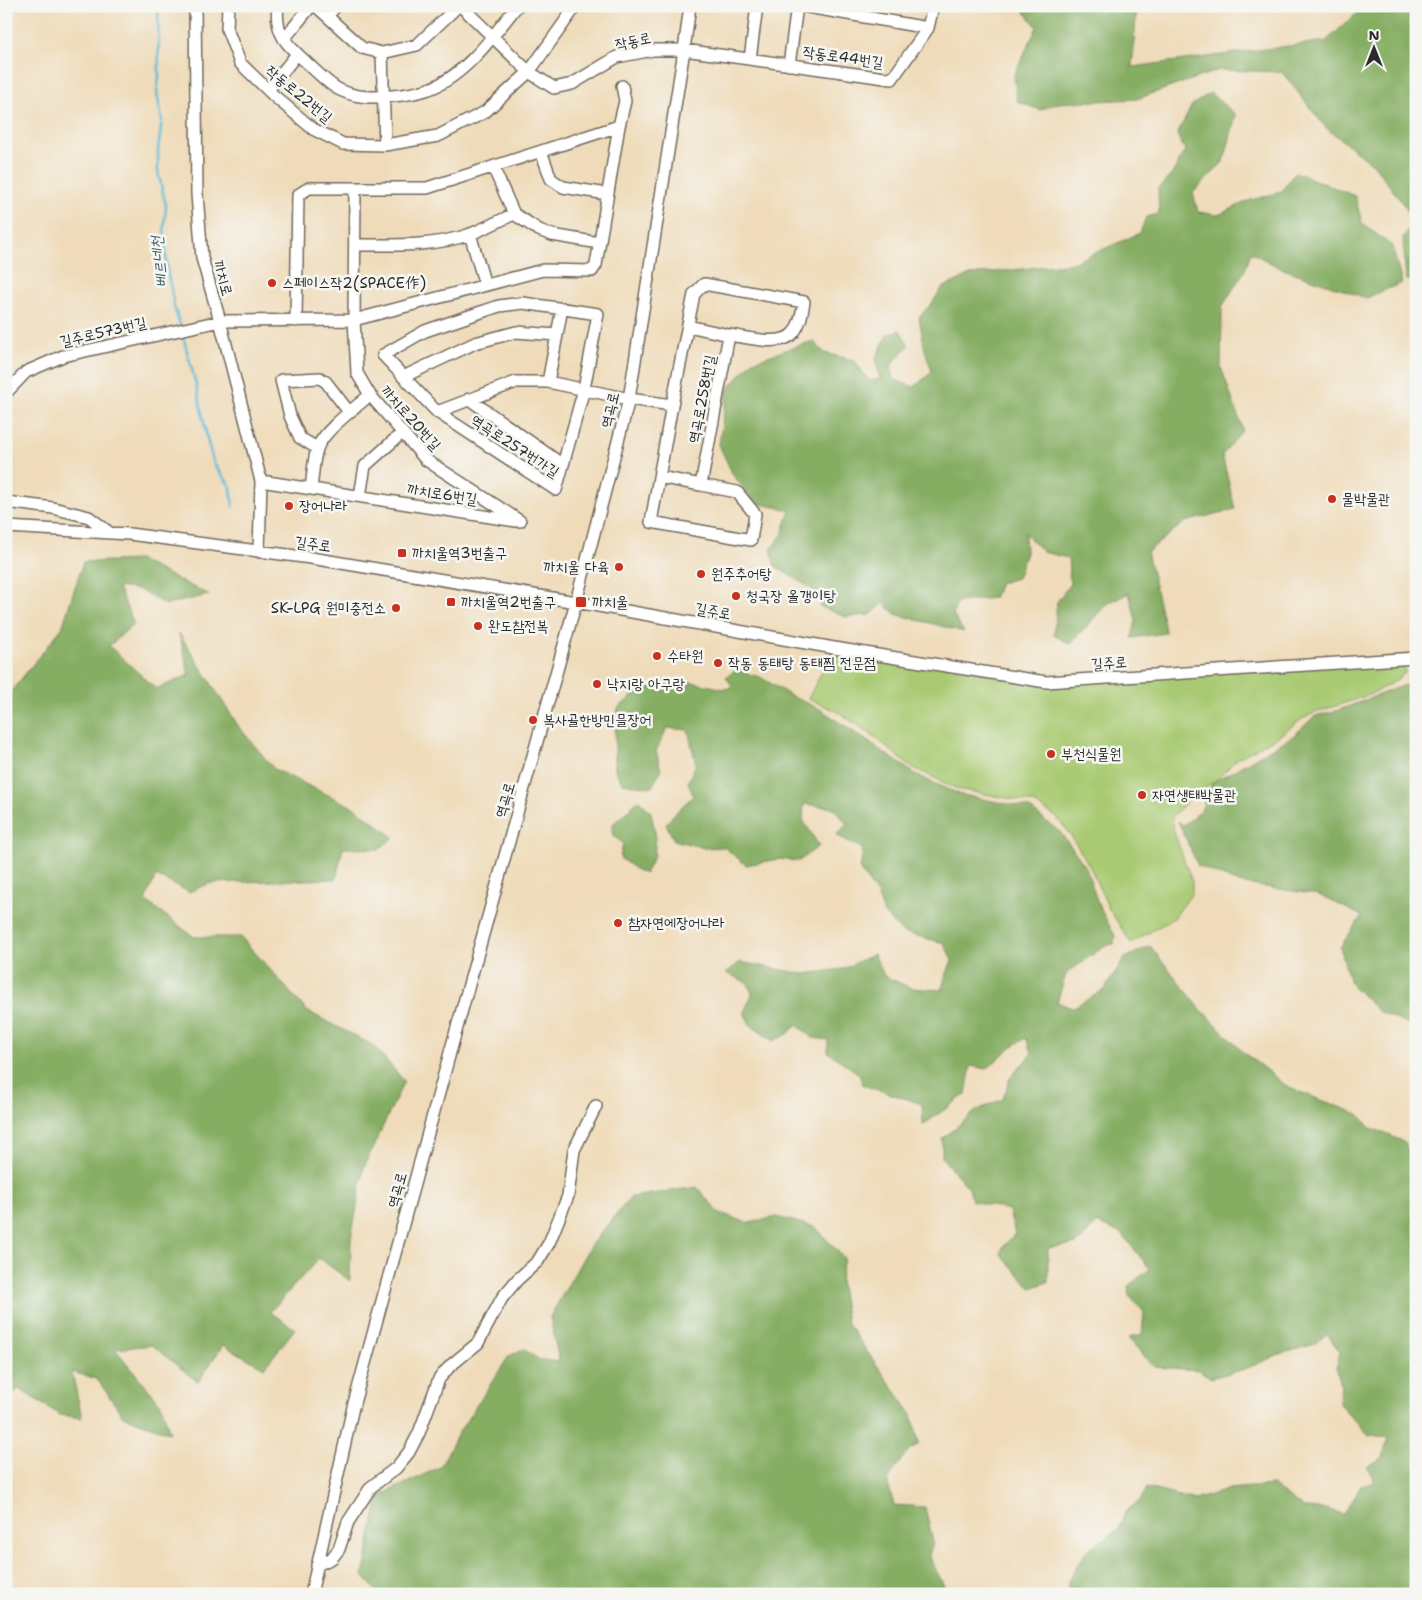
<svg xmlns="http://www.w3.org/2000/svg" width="1422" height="1600" viewBox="0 0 1422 1600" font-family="'Shantell Sans','LXGW WenKai TC','Poor Story',sans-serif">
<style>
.green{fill:#a9ca72;stroke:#6a7a4e}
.forest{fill:#86ae64;stroke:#586c48}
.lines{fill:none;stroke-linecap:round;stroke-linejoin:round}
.stream{stroke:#59b9d7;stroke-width:2.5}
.minor-casing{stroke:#70695d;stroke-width:14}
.minor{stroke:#fff;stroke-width:11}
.poi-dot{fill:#c8321e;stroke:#f6f6f2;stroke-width:2}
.labels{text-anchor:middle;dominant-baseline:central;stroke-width:5;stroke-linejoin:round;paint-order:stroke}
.street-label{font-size:15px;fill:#2b2b2b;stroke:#f6f6f2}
.poi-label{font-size:15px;fill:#2b2b2b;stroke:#f6f6f2;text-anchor:start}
.water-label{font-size:16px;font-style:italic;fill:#3b5d67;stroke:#f6f6f2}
</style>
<rect width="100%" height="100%" fill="#f6f6f2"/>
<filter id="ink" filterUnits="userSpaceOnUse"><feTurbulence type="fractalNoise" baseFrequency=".02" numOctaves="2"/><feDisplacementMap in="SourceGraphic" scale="10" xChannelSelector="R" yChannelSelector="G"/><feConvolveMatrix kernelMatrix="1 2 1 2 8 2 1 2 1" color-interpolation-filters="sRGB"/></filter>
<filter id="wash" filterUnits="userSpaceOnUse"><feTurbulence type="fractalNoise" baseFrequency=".0096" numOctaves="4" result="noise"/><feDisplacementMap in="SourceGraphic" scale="20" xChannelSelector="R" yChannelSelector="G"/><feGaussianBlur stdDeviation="1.12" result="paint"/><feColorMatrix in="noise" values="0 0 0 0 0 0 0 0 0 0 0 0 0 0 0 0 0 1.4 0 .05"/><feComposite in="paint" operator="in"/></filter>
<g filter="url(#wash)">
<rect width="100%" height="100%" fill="#efdbb9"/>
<path class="green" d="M834,648L1046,682L1403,659L1405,673L1392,683L1369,695L1314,713L1302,719L1277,737L1238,758L1216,780L1192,796L1172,817L1174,832L1192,882V893L1174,918L1131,943L1109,909L1089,865L1068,831L1055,816L1034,803L957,789L908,765L875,737L837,711L808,699Z"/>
<path class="forest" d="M1020,6H1137L1132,67L1326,41L1365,6H1416V281L1406,280L1403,239L1414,219L1374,165L1326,128L1282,72L1219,70L1137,99L1058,103L1040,110L1017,101L1014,75L1037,27Z
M1210,93L1236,115L1224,161L1193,193L1198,212L1218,215L1248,201L1281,192L1295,172L1355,196L1362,223L1392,246L1402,283L1366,298L1278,267L1251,252L1245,270L1222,307L1221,367L1243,430L1222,455L1235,509L1185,522L1147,552L1166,633L1132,638L1136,620L1129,593L1108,603L1070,644L1054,635L1057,602L1070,584L1068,558L1043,552L1025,533L1026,553L1017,578L1000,583L994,598L957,602L953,615L964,632L895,614L884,603L870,615L846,617L821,607L812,589L775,566L771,549L782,535L790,510L755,503L733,475L719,445L727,390L753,361L813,341L825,353L854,360L869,381L880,379L876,358L887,335L900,330L909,346L891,364L893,379L914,387L932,372L925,350L919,317L932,303L942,288L970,275L1072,263L1140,233L1146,217L1159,214L1158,188L1172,174L1185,150L1177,135L1192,105Z
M139,560L209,595L165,605L140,590L118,587L134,624L109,646L156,689L189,675L179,633L239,727L274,769L355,808L394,837L379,849L343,848L336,879L211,883L189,892L156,876L145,900L194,937H241L307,1011L374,1046L404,1081L364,1167L351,1239L350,1281L319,1258L270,1312L295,1329L264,1368L223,1345L198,1382L152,1345L115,1349L161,1404L170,1433L123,1416L97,1379L72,1372L82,1418L60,1415L19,1389L6,1398V698L62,628L83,562Z
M736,670L760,677L793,697L820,709L917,775L942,787L962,795L1029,808L1060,832L1086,867L1098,904L1115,936L1114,944L1104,946L1066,974L1057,1002L1072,1008L1104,990L1125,958L1150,946L1200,1008L1243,1052L1289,1088L1359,1114L1369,1127L1405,1142L1416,1176V1594H1068V1581L1086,1551L1118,1530L1126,1511L1140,1501L1147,1488L1195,1500L1229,1489L1272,1485L1303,1508L1325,1509L1344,1514L1361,1486L1375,1482L1367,1467L1383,1457L1388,1437L1369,1435L1339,1404L1341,1384L1336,1368L1340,1352L1327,1334L1314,1344L1278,1355L1245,1369L1211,1378L1199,1370L1154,1367L1128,1338L1142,1335L1144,1312L1129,1296L1128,1286L1150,1269L1122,1234L1097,1223L1077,1244L1048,1248V1282L1031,1288L1001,1255L1003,1246L1015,1234L1009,1210L972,1201L969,1188L942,1158V1139L977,1110L1003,1099L1010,1078L1032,1053L1026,1038L1011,1047L987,1069L971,1066L966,1094L923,1125L922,1104L863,1085L859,1074L828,1052V1040L813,1038L797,1025L788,1034L773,1041L750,1025L744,1012L752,994L748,983L726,973L740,962L804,974L843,969L874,954L884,976L911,988L941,990L952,960L944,943L902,932L884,914L877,894L860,870L863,849L836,835L847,824L834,808L804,804L803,820L819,846L799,861L779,859L746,865L724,847L704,848L674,840L666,824L674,814L693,796L688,782L696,764L688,730L667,728L656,751L661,770L652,787L622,783L615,770V731L618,708L639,691L681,680L725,689L733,687L726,677Z
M1416,683V1028L1378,1011L1350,983L1340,947L1362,916L1319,895L1238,883L1198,866L1178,821L1183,825L1201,811L1212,783L1293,736L1315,716L1339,710L1402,686Z
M639,800L651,812L656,837L654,856L645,874L635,869L620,858L623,843L613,836L612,825Z
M697,1187L718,1212L748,1223L777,1217L815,1227L844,1258L840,1280L847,1323L912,1415L919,1443L904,1456L887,1481L894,1505L925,1507L933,1542L929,1555L948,1594H379L363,1576L379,1496L440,1467L459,1432L509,1356L523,1349L538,1359L559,1362L550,1317L590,1246L631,1197Z"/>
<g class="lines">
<path class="stream" d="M158,6L159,76L157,93L162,120L158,150V172L166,206L164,228L167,269L175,310L180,325
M182,333L197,388L208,443L214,464L231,487L233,507"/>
</g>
</g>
<g filter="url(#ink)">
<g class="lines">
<g class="minor-casing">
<path id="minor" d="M195,6L197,194L202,258L220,321L261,481L259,552
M228,6L227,29L240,63L273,95L313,129L343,144L385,145L438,136L485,112L529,72L576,6
M278,6C274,34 288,46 307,63C316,71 329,85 340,90C357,98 373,98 392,96C405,95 417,93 429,89C465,76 494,35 517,6
M316,6L362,48L382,53L417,45L458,6
M461,6L529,72L554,88L572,84L617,57L653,50H684L892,79L928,28L933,6
M802,6L928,28
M327,16L336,6
M284,39L311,6
M382,53L385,145
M750,59L757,6
M789,65L797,6
M268,90L297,54
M541,151L551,179L563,187L607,194
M493,167L514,214L539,230L552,235L599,243
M355,188L354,320L357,373L370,395L426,460L520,521
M470,234L485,285
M355,245C394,245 433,247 471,234C485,228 499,221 514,214
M704,284L804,302C802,312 801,323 794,332C783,348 746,337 729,335L701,485L737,492L755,514L751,540L651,522L672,405L694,294Z
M523,303L598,314L584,389L556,490L437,412L383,355L425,331L499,306Z
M296,321L298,195L309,188H427L619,126
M688,326L729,335
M557,335L562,308
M403,377L475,343L516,332L557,335L548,382
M6,393L26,372L63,356L220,321L354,320L543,270L592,271L596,265L619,126L625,101L622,86
M469,399L563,465
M437,412L516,382H548L629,399L672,405
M317,448L300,438L290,416L281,380L320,378L326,382L349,412
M659,477L701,485
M261,481L516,521
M311,488C313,476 313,461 317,449C322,432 356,407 370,395
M360,496L365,466L402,433
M6,502L53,508L89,517L110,533
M6,527L129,534L311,558L576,602L834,648L1046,682L1416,658
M317,1565L332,1558L339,1549L348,1522L371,1487L396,1468L409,1452L419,1433L439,1379L450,1366L478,1343L502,1298L517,1280L538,1261L549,1243L568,1196L574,1150L596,1106
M311,1594L353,1407L451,1049L576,602L629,399L684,50L690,6"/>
</g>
<use href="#minor" class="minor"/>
</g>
</g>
<g class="poi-dot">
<circle cx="272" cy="283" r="5"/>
<circle cx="1332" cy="499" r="5"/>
<circle cx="289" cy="506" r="5"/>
<rect x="397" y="548" width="10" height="10" rx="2.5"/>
<circle cx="619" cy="567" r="5"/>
<circle cx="701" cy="574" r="5"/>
<circle cx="736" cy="596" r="5"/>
<rect x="446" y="597" width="10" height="10" rx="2.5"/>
<rect x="575" y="596" width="12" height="12" rx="2.5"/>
<circle cx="396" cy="608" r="5"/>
<circle cx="478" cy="626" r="5"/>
<circle cx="657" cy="656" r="5"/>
<circle cx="718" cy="663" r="5"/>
<circle cx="597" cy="684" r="5"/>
<circle cx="533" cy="720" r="5"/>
<circle cx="1051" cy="754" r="5"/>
<circle cx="1142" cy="795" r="5"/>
<circle cx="618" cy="923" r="5"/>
</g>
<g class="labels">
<g class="street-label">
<text transform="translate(633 41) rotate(-12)">작동로</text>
<text transform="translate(843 57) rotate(8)">작동로44번길</text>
<text transform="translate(299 94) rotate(39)">작동로22번길</text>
<text transform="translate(223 278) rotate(74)">까치로</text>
<text transform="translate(103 332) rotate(-13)">길주로573번길</text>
<text transform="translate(702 399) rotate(-79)">역곡로258번길</text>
<text transform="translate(610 410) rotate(-77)">역곡로</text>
<text transform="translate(411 418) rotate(48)">까치로20번길</text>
<text transform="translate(515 446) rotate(33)">역곡로257번가길</text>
<text transform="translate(442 494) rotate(9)">까치로6번길</text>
<text transform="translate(313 544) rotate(8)">길주로</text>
<text transform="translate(713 611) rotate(10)">길주로</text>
<text transform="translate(1109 663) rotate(-4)">길주로</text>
<text transform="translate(505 800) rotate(-74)">역곡로</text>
<text transform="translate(397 1190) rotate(-75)">역곡로</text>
</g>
<g class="poi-label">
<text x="282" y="283">스페이스작2(SPACE作)</text>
<text x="1342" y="499">물박물관</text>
<text x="299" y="506">장어나라</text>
<text x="412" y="553">까치울역3번출구</text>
<text x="609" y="567" text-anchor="end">까치울 다육</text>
<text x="711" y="574">원주추어탕</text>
<text x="746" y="596">청국장 올갱이탕</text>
<text x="461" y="602">까치울역2번출구</text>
<text x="592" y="602">까치울</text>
<text x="386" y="608" text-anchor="end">SK-LPG 원미충전소</text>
<text x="488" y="626">완도참전복</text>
<text x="667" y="656">수타원</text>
<text x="728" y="663">작동 동태탕 동태찜 전문점</text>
<text x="607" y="684">낙지랑 아구랑</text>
<text x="543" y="720">복사골한방민믈장어</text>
<text x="1061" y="754">부천식물원</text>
<text x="1152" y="795">자연생태박물관</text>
<text x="628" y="923">참자연에장어나라</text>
</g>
<g class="water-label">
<text transform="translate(159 262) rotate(-96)">베르네천</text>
</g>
</g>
<rect width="1422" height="1600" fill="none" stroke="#f6f6f2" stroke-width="25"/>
<g transform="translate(1374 48)" stroke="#f6f6f2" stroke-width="4" paint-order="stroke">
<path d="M0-4L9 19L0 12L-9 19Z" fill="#2b2b2b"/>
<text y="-8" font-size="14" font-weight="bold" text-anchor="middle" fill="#2b2b2b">N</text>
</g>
</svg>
